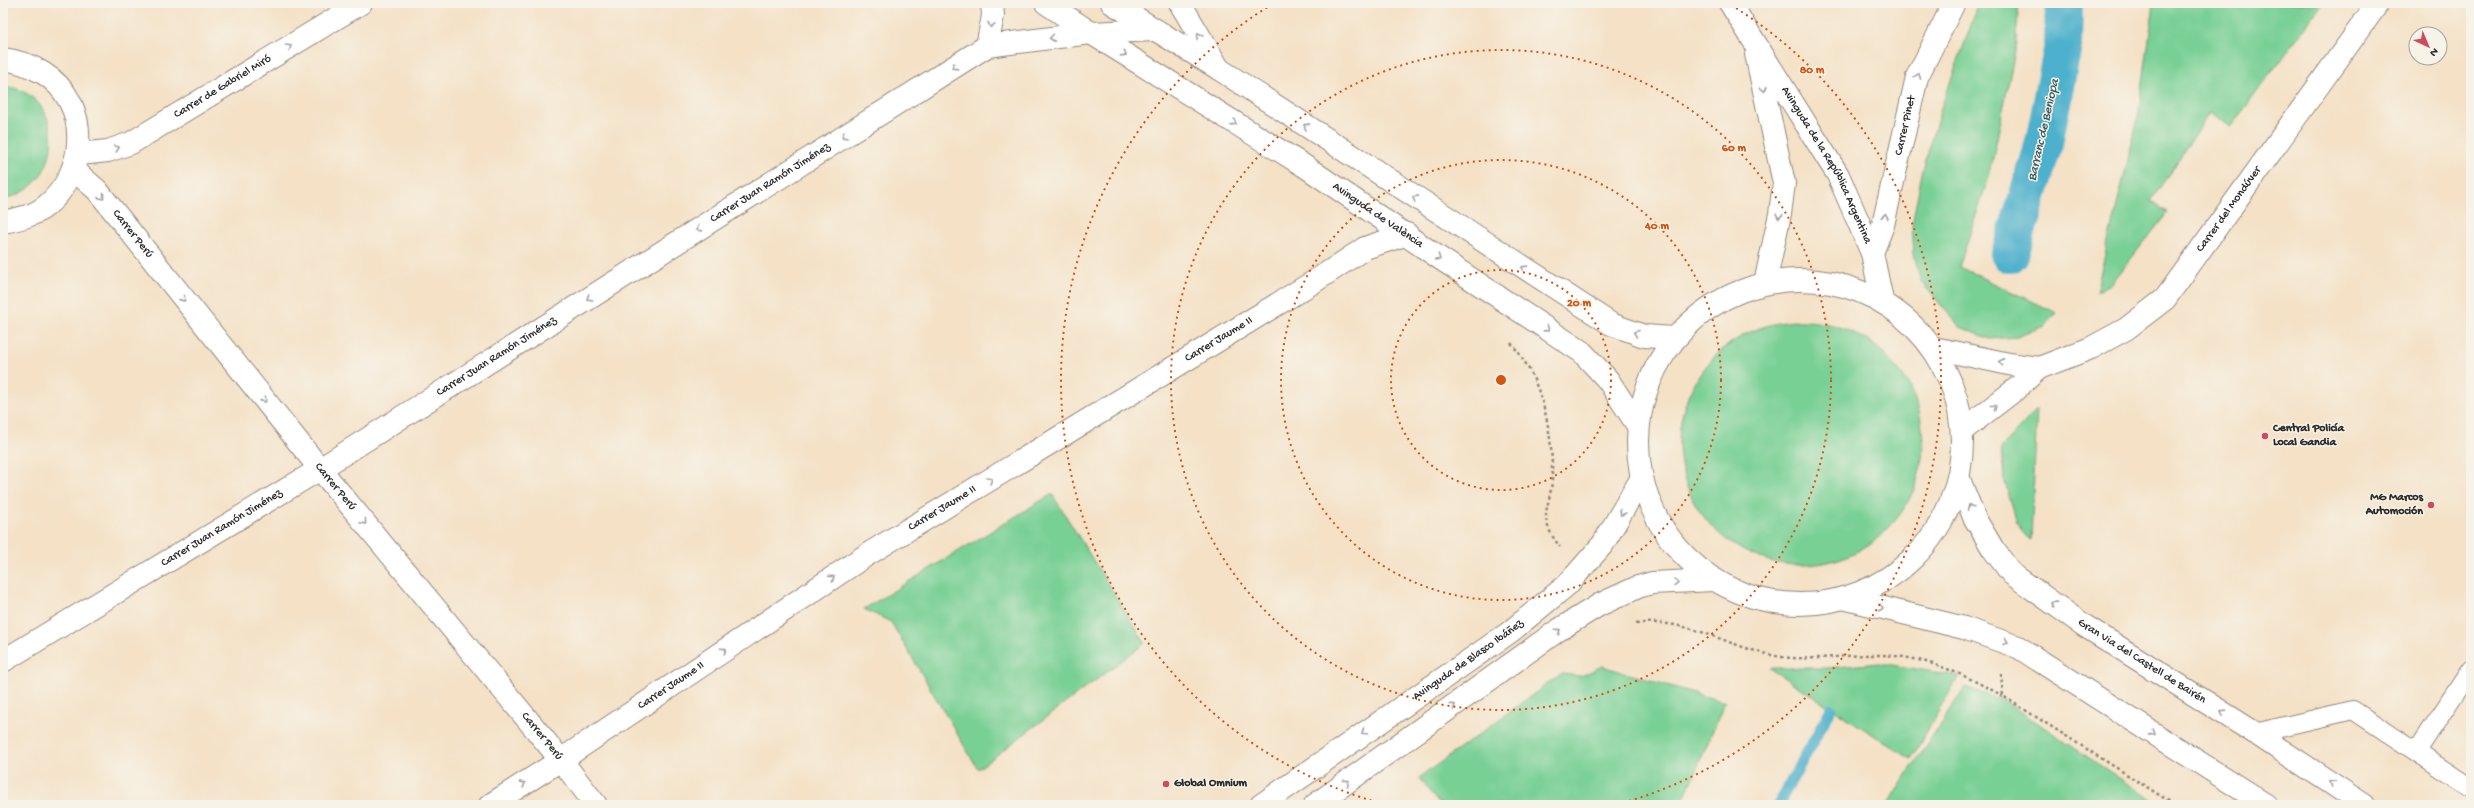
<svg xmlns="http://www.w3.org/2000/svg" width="2474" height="808" viewBox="0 0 2474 808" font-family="'Gochi Hand',sans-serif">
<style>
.green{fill:#79d095;stroke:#527e60}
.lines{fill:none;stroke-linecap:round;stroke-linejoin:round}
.stream{stroke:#4db0cc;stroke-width:11}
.canal{stroke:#4db0cc;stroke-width:38}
.lane-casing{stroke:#908678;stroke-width:20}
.street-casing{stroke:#908678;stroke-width:24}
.secondary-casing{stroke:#908678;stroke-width:24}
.path{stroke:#908678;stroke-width:2.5;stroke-dasharray:3 3;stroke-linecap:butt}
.lane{stroke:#fff;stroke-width:18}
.street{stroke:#fff;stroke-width:22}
.secondary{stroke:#fff;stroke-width:22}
.oneway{stroke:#a0a0a0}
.ring{fill:none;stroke:#d5540f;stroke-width:2;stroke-dasharray:2 4}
.poi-dot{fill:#d1495b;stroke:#f7f3e8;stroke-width:1.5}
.labels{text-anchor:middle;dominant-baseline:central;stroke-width:3;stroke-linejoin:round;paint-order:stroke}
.street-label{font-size:12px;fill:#2b2b2b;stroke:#f7f3e8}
.poi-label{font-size:12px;font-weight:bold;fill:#2b2b2b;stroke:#f7f3e8;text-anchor:start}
.water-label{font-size:13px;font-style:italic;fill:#375a63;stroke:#f7f3e8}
.centre{fill:#d5540f;stroke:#f7f3e8;stroke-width:2}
.ring-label{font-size:12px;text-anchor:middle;font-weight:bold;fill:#d5540f;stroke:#f7f3e8;stroke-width:3;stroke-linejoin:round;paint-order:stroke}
</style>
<rect width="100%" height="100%" fill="#f7f3e8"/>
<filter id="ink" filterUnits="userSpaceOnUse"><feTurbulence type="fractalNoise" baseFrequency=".025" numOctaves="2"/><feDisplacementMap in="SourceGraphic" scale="8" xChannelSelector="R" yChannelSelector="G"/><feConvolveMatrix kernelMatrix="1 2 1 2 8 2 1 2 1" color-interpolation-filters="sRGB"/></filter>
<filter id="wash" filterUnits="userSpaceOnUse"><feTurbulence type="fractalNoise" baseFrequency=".012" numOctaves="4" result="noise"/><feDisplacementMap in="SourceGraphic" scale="16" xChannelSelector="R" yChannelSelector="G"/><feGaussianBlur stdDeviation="0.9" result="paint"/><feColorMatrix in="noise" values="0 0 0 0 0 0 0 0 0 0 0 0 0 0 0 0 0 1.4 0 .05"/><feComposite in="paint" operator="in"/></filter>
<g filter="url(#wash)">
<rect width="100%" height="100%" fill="#f4e1c6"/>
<path class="green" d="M1979,3H2019L2015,51L1990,173L1959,267L2057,313L2044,326L2017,337L1990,339L1960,327L1921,282L1914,254L1912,225L1922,173L1942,105Z
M2154,3H2323L2231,127L2210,112L2151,201L2168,212L2111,284L2096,292L2138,118Z
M3,86C68,92 67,188 3,199Z
M1679 443a122 122 0 1 1 244 0a122 122 0 1 1-244 0Z
M2037,409L2031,540L2017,523L2004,479L2001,448Z
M1052,494L1145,643L978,769L891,622L864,609Z
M1880,663L1959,676L1911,759L1769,668H1826Z
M1602,666L1725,702L1681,805H1440L1419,778L1561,674L1581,676Z
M1965,687L2005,701L2159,805H1887Z"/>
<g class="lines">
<path class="stream" d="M1778,805L1831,709"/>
<path class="canal" d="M2010,254L2044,143L2063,45L2064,3"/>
</g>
</g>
<g filter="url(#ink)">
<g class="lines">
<g class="lane-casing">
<path id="lane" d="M2255,733L2353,710L2471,788
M2417,751L2471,669"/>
</g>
<g class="street-casing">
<g id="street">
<path d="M1180,3L1219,69"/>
<path d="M987,46L993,16L992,3"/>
<path id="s1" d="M79,154L108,151L131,143L361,3"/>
<path id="s2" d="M74,170L97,190L320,469L561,760L596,805"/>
<path id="s3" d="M1872,253L1883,225L1917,77L1954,3"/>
<path d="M1934,348L2009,364L2039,368"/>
<path id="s4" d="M1963,430L2016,389L2039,368L2091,348L2126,329L2165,299L2378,3"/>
<path id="s5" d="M3,661L320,469L987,46L1091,33L1155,30"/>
<path id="s6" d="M490,805L561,760L865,556L1312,283L1365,248L1407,234"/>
</g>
</g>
<g class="secondary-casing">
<g id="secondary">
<path id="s7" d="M1046,3L1091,33L1306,167L1438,257L1582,352L1608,380L1638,426"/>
<path d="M1112,3L1219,69L1611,324L1644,336L1674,338"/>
<path id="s8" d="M1730,3L1838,175L1872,253L1882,300"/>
<path d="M1756,54L1784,183L1780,214L1765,283"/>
<path d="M3,59C18,61 30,65 43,73C92,103 87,173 46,206C34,216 18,219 3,222"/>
<circle cx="1800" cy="442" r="162"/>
<path id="s9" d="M1959,479L1974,517L1993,549L2012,574L2085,626L2255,733L2364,805"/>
<path d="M1843,598L1964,628L2018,647L2266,805"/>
<path id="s10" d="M1261,805L1510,632L1567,585L1603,544L1641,479"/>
<path d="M1315,805L1557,631L1599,605L1638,587L1652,583L1713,580"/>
</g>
</g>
<path class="path" d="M1511,343C1542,379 1553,431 1552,478C1551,510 1535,514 1560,547
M1636,624C1688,616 1732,650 1782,657C1812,661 1842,655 1872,655C1922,654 1961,673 2003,696
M2001,674L2003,696L2175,805"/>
<use href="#lane" class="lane"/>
<use href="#street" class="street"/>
<use href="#secondary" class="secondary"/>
</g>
<defs><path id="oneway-chevron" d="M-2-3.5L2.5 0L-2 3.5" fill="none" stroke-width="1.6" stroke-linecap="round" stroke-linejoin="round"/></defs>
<g class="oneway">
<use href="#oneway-chevron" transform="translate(991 25) rotate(102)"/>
<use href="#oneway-chevron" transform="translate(1199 36) rotate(-120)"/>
<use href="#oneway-chevron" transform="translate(1052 38) rotate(173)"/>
<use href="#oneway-chevron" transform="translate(289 47) rotate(-31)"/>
<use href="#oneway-chevron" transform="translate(1124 54) rotate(32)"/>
<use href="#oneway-chevron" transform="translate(954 67) rotate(148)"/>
<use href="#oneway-chevron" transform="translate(1918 76) rotate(-69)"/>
<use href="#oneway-chevron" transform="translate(1764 89) rotate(77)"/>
<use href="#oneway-chevron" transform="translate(1234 123) rotate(32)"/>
<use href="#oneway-chevron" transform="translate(1306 126) rotate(-147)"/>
<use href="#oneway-chevron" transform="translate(844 136) rotate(148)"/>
<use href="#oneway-chevron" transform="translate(117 148) rotate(-20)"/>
<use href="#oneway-chevron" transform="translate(102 197) rotate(54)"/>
<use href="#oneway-chevron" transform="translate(1415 198) rotate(-147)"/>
<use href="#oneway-chevron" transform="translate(1779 216) rotate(101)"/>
<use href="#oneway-chevron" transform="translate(1885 216) rotate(-79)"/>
<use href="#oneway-chevron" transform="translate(699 229) rotate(148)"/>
<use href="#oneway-chevron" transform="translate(1438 258) rotate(35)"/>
<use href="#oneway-chevron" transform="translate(1524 268) rotate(-148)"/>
<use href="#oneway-chevron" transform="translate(589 298) rotate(148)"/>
<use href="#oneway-chevron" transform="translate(183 299) rotate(51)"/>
<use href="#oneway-chevron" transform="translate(1547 329) rotate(33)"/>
<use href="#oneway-chevron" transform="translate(1636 333) rotate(-159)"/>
<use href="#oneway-chevron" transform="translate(2001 362) rotate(-169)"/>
<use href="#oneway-chevron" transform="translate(264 400) rotate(51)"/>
<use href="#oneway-chevron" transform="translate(1994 407) rotate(-38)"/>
<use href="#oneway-chevron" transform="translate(990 480) rotate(-31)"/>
<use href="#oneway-chevron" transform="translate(1970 507) rotate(-112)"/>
<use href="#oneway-chevron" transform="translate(1622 513) rotate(121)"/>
<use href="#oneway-chevron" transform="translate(364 522) rotate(50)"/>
<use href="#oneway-chevron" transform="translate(832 578) rotate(-34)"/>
<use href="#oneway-chevron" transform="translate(1676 582) rotate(-2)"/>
<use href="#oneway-chevron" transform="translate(2053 604) rotate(-147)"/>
<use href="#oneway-chevron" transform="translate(1881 608) rotate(14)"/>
<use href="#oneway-chevron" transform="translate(1558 631) rotate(-34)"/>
<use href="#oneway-chevron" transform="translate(2006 642) rotate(20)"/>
<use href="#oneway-chevron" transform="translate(724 650) rotate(-34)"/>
<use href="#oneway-chevron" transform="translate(1453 706) rotate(-36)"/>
<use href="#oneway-chevron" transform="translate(2223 712) rotate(-148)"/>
<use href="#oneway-chevron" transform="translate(1364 732) rotate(145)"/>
<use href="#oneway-chevron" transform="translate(2153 733) rotate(33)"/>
<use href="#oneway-chevron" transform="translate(1347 782) rotate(-36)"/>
<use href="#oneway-chevron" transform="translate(2332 783) rotate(-146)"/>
<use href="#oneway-chevron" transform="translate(523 784) rotate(-32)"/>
</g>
</g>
<g class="ring">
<circle cx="1501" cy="380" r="110"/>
<circle cx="1501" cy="380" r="220"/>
<circle cx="1501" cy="380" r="330"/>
<path d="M1383 804A440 440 0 0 1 1271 5M1731 5A440 440 0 0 1 1619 804"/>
</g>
<g class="poi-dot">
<circle cx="2265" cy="436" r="4"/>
<circle cx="2431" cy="505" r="4"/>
<circle cx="1166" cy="784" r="4"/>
</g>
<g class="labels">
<g class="street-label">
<text stroke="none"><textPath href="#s1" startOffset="161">Carrer de Gabriel Miró</textPath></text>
<text stroke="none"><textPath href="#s3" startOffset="132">Carrer Pinet</textPath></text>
<text stroke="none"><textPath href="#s8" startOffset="189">Avinguda de la República Argentina</textPath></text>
<text stroke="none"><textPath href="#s5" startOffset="904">Carrer Juan Ramón Jiménez</textPath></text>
<text stroke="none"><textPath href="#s4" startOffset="353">Carrer del Mondúver</textPath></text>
<text stroke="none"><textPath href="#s7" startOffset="394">Avinguda de València</textPath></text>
<text stroke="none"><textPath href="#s2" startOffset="87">Carrer Perú</textPath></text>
<text stroke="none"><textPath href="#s6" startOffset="865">Carrer Jaume II</textPath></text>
<text stroke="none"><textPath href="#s5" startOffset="580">Carrer Juan Ramón Jiménez</textPath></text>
<text stroke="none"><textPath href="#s2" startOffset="411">Carrer Perú</textPath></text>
<text stroke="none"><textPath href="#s6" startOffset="541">Carrer Jaume II</textPath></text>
<text stroke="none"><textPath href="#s5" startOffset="256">Carrer Juan Ramón Jiménez</textPath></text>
<text stroke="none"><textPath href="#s10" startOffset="253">Avinguda de Blasco Ibáñez</textPath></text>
<text stroke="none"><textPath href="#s9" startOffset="266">Gran Via del Castell de Bairén</textPath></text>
<text stroke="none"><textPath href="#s6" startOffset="217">Carrer Jaume II</textPath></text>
<text stroke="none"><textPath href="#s2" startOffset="735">Carrer Perú</textPath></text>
</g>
<g class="poi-label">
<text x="2273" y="429">Central Policía<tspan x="2273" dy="14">Local Gandia</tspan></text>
<text x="2423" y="498" text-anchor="end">MG Marcos<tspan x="2423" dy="14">Automoción</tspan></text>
<text x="1174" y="784">Global Omnium</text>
</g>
<g class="water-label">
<text transform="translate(2044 130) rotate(-77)">Barranc de Beniopa</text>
</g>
</g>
<circle cx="1501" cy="380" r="6" class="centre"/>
<g class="ring-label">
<text x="1812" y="73">80 m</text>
<text x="1734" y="151">60 m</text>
<text x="1657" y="229">40 m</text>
<text x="1579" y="306">20 m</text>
</g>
<rect width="2474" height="808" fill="none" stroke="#f7f3e8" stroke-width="16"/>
<g transform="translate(2428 46) rotate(136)"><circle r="19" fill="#f7f3e8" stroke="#a5a39c"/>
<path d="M0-3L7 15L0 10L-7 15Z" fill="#d1495b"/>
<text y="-6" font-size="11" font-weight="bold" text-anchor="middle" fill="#2b2b2b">N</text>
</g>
</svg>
